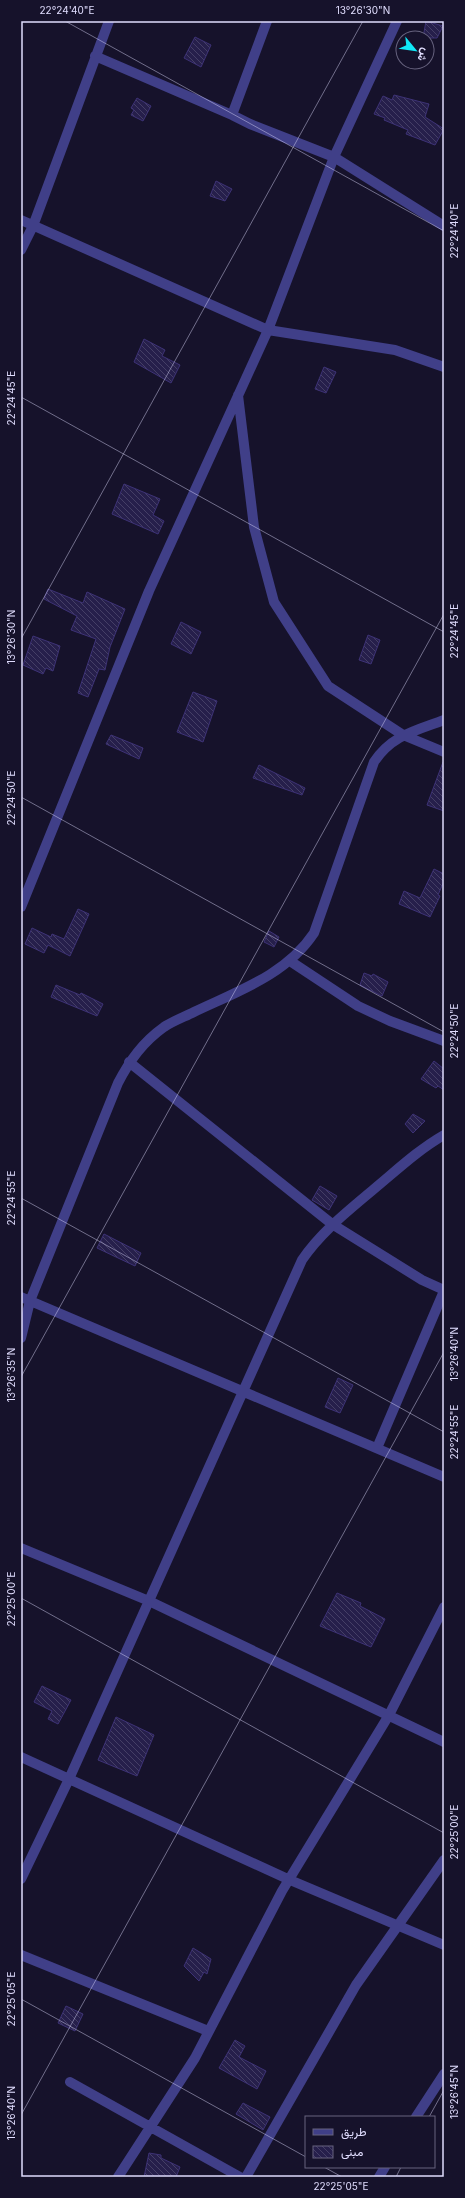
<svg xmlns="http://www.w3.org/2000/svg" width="465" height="2198" viewBox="0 0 465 2198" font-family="Inter,Vazirmatn,sans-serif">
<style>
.building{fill:url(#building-back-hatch);stroke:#3d3276}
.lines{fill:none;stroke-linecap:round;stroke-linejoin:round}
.minor{stroke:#403f88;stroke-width:10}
.ticks{fill:none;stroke:#e0ddfe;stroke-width:1;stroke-opacity:0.45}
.neatline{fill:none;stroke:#e0ddfe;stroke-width:1.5}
.ticks-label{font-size:10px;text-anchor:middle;fill:#e0ddfe}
</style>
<defs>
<pattern id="building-back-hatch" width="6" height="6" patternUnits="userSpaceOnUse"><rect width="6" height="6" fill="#261f4b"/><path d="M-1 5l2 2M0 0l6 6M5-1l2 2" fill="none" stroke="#453f66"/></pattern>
</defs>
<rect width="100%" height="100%" fill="#16122b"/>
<path class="building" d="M426,21L443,26L437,38H423Z
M195,37L211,45L201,67L184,58Z
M394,95L429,104L425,117L444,129L435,145L406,134L408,130L384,120L385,118L374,114L383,96L392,100Z
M137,98L151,106L143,121L131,115L134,110L131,108Z
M216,181L232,189L225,201L210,196Z
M144,339L165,350L162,356L180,365L171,383L134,362Z
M324,367L336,372L326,393L315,389Z
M124,484L160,499L153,515L164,521L158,534L112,514Z
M48,589L83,603L87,592L125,609L110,647L105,670L99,669L88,697L78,693L96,639L71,630L77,616L44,599Z
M181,622L201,632L191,654L171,644Z
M368,635L380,640L371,664L359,660Z
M33,636L60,646L53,671L46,668L43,674L23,665Z
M193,692L217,701L203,742L177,732Z
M111,735L143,748L139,759L106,744Z
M443,762H444V811L427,805Z
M259,765L305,788L302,795L253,778Z
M434,869L444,874V881L438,895L440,896L430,917L399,904L404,891L420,898Z
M78,909L89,914L70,956L48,945L44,953L25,944L32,928L51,937L52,934L64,939Z
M269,931L279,937L274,947L264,942Z
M364,973L372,976L373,974L388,982L382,996L360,985Z
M56,985L80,995L81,993L103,1004L97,1016L51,997Z
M434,1061L444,1069V1090L438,1086L436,1088L421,1079Z
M413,1114L425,1121L413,1133L405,1124Z
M320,1186L337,1196L329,1210L312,1200Z
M104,1234L141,1253L135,1266L97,1248Z
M338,1378L353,1385L340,1413L325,1407Z
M337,1593L361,1603L360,1606L385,1619L371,1647L320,1626Z
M42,1686L71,1700L58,1724L48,1719L52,1711L34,1702Z
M116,1717L154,1735L137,1776L98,1760Z
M193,1948L211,1959L207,1974L204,1972L199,1981L184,1966Z
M66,2006L83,2014L75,2031L58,2023Z
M235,2040L245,2046L239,2057L266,2071L257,2089L219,2068Z
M243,2103L270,2117L263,2130L236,2114Z
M149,2153L161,2155V2158L180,2167L176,2177H144Z"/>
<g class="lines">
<path class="minor" d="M95,56L232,115L250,124L334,157L444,226
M232,115L267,21
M21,220L268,330L395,350L444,367
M21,250L33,226L109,21
M238,395L254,527L274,602L328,686L403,735L444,752
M21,907L149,591L268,330L334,157L397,21
M290,961L358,1006L390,1021L444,1041
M129,1062L332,1224L422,1280L444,1290
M21,1297L444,1477
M21,1338L30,1301L118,1083C130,1060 143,1042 164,1027C173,1021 184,1017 194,1012C238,991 286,975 314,933L374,762C392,735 415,731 444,720
M377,1448L444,1291
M21,1548L149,1601L444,1742
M21,1757L290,1880L444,1945
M21,1879L69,1779L302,1260C321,1232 348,1211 374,1189C397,1170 418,1150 444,1135
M21,1955L208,2031
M70,2082L240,2177
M416,2117L444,2074
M118,2177L195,2058L282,1891L389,1715L444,1607
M246,2177L356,1985L444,1860
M379,2177L385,2167"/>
</g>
<path class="ticks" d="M65,21L444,231M21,397L444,632M21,639L363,21M21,797L444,1032M21,1198L444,1432M21,1377L444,614M21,1598L444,1833M21,1999L306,2157M21,2115L444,1352M429,2117L444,2090M324,2167L342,2177M396,2177L401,2167"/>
<rect width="465" height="2198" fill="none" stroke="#16122b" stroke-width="44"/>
<rect x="305" y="2116" width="130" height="52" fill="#16122b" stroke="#67637f"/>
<rect x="313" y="2129" width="20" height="6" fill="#403f88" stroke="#67637f"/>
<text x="341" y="2136" font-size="12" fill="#e0ddfe">طريق</text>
<rect x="313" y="2146" width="20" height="12" fill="url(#building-back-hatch)" stroke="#67637f"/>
<text x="341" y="2156" font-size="12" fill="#e0ddfe">مبنى</text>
<g transform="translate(415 50) rotate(119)"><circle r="19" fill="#16122b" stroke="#67637f"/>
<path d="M0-3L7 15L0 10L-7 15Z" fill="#11e7f6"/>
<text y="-6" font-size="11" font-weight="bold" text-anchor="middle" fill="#e0ddfe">ش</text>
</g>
<rect x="22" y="22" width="421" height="2154" class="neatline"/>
<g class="ticks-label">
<text x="67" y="14">22°24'40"E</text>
<text x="363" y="14">13°26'30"N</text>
<text transform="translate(454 231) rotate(-90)" y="4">22°24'40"E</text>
<text transform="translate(11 398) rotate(-90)" y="4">22°24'45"E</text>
<text transform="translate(454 631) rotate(-90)" y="4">22°24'45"E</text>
<text transform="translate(11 637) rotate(-90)" y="4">13°26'30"N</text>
<text transform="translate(11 798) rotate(-90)" y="4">22°24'50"E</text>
<text transform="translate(454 1031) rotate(-90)" y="4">22°24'50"E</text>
<text transform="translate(11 1198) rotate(-90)" y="4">22°24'55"E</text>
<text transform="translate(454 1354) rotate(-90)" y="4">13°26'40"N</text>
<text transform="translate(11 1375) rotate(-90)" y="4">13°26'35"N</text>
<text transform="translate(454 1432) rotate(-90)" y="4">22°24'55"E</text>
<text transform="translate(11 1599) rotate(-90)" y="4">22°25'00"E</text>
<text transform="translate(454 1832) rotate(-90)" y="4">22°25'00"E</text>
<text transform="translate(11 1999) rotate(-90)" y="4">22°25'05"E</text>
<text transform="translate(454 2092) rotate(-90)" y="4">13°26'45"N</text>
<text transform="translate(11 2113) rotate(-90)" y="4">13°26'40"N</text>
<text x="341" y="2190">22°25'05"E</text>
</g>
</svg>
